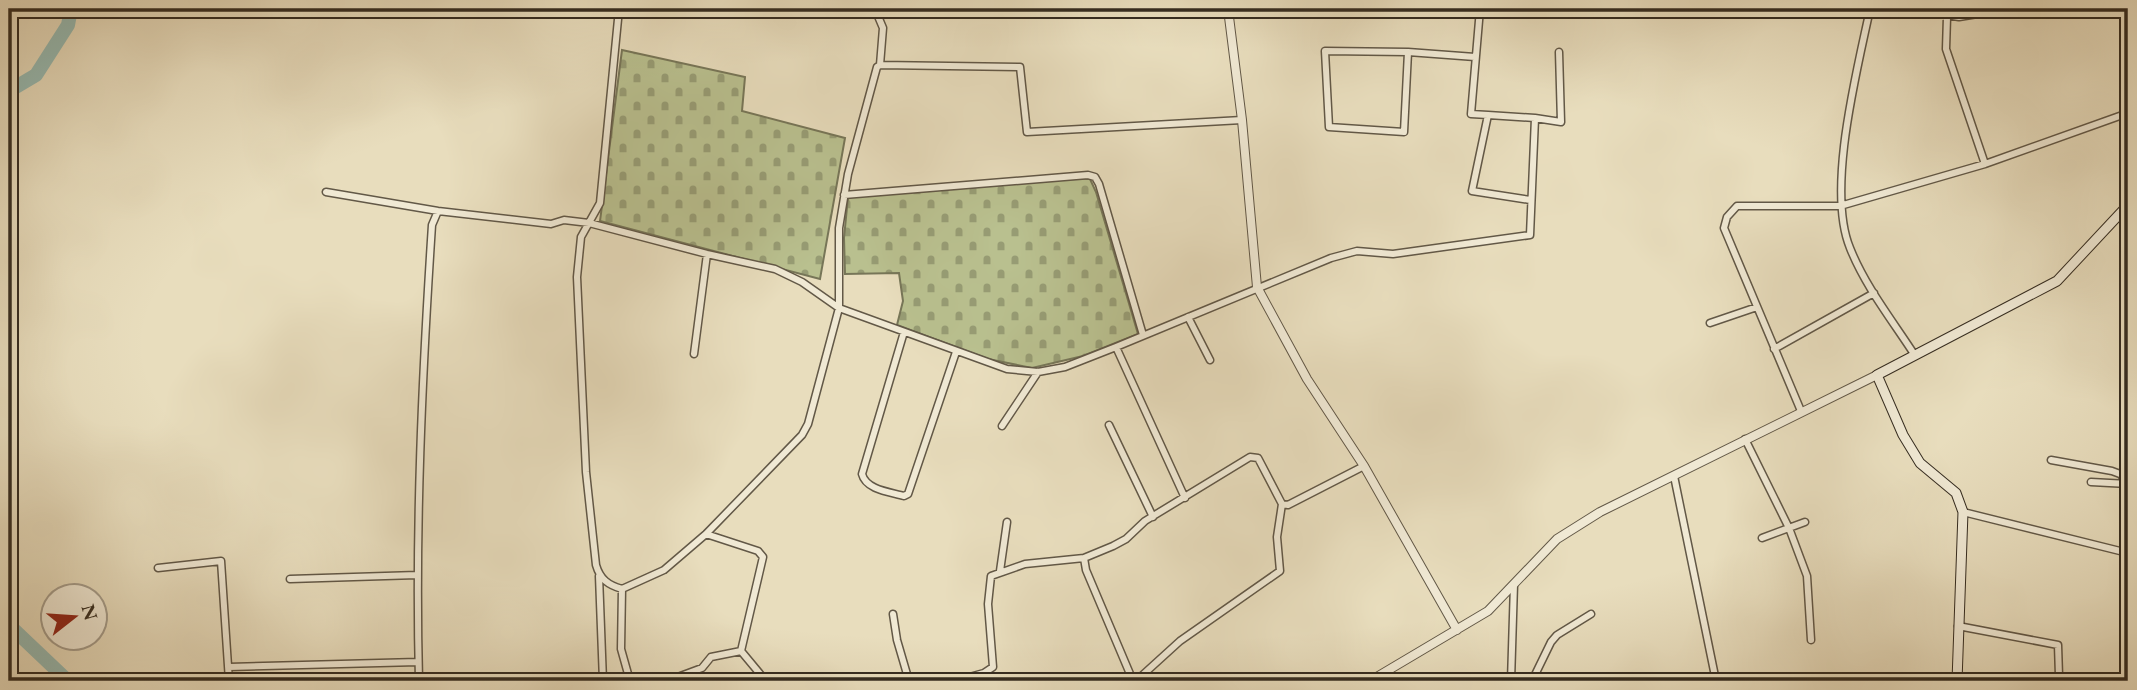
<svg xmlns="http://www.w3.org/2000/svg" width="2137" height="690" viewBox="0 0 2137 690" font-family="'EB Garamond',serif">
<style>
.cemetery{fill:url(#cemetery-stones);stroke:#777658;stroke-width:2}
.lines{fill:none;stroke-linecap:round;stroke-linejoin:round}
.river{stroke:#97bbb3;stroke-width:14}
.minor-casing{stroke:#625847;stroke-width:9}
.tertiary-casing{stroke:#625847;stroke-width:10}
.secondary-casing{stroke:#352c20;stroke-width:11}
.minor{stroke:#f0e9d4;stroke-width:6}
.tertiary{stroke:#f0e9d4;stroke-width:8}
.secondary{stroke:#f0e9d4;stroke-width:9}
</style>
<defs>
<pattern id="cemetery-stones" width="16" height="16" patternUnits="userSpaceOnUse" patternTransform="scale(1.75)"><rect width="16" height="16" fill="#b9c08f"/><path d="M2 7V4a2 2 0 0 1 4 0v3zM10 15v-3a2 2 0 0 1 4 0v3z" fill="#979c74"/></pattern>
</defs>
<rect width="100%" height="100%" fill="#e8ddbd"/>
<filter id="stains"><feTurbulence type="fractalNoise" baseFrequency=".00286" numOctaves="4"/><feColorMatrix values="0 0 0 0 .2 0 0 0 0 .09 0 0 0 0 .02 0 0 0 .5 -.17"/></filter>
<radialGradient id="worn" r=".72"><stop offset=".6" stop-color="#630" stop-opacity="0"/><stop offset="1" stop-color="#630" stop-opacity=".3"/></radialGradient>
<path class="cemetery" d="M622,50L745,77L742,111L845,138L820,279L600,221Z
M1079,178L1090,179L1096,192L1138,334L1083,356L1032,368L988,359L897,325L903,301L899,273L845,274L844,238L848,197Z"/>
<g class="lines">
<path class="river" d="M9,91L36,75L68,25L71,9
M9,625L68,681"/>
<g class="minor-casing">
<path id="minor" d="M619,9L600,203L581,237L577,277L586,472L596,565C600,579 608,585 622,589
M1480,9L1471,114L1488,115L1472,191L1530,200
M1870,9C1857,71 1826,190 1850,248C1865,286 1892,320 1914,354
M1907,9L1959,17L2008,9
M1947,17L1946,49L1985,164
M1408,52L1404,132L1329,127L1325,51L1408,52L1475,57
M880,65L1020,67L1027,132L1242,120
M1535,118L1561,122L1559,52
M326,192L438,211L551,224L564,220L589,223L707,254L775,269L802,282L839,308L1007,369L1038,372L1065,367L1116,347L1331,258L1357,251L1393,254L1530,235L1535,118L1488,115
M844,195L1088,175L1095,177L1099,184L1143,335
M1188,317L1210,360
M1710,323L1757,307
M904,332L862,474C866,490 890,492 904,496L908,494L956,352
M1116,347L1185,498
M1774,349L1874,293
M694,354L707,254
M1801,411L1724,228L1727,217L1737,206H1840L1985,164L2128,113
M1109,425L1153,517
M1002,426L1038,372
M1745,439L1789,528L1807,576L1811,640
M2051,460L2112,471L2120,474L2128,482
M1674,476L1716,681
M2091,482L2128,484
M1963,512L2128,553
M706,534L758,551L763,557L741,651L766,681
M1762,538L1805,522
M1084,558L1086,570L1133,681
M158,568L221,561L229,681
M1000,571L1007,522
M599,576L603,681
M290,579L417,575
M893,614L897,640L909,681
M1958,626L2058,645L2059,676
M229,667L418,662
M419,681C415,529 422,377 432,225L438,211
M630,681L621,649L622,589L664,570L706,534L802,435L808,424L839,308V228L848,174L877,67L880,65L883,28L875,9
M667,681L702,668L711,657L741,651
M955,681L984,673L993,667L988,604L991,576L1025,564L1084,558L1113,546L1126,539L1145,521L1250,457L1258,458L1282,504L1288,505L1364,466
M1136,681L1180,641L1280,571L1277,537L1282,504
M1511,681L1514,584
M1532,681L1551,642L1557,635L1591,614"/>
</g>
<g class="tertiary-casing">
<path id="tertiary" d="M1228,9L1242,120L1257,287L1307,379L1364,466L1457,630
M1370,681L1488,611L1557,539L1600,512L1877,375"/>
</g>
<g class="secondary-casing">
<path id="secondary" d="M1957,681L1963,512L1956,493L1920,463L1903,435L1877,375L2057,281L2128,205"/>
</g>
<use href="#minor" class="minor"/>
<use href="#tertiary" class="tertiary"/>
<use href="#secondary" class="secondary"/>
</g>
<rect width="2137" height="690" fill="none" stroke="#e8ddbd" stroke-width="35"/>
<rect x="10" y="10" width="2116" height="669" fill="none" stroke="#352c20" stroke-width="3.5"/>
<rect x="18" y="18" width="2102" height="655" fill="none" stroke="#352c20" stroke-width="2"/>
<g transform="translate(74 617) rotate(73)"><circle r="33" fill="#f0e9d4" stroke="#a59d8c" stroke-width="2"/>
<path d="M0-5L12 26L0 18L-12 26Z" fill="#8f2418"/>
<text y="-10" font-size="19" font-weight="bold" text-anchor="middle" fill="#352c20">N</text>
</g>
<rect width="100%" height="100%" filter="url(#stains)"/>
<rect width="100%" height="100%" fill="url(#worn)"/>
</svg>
